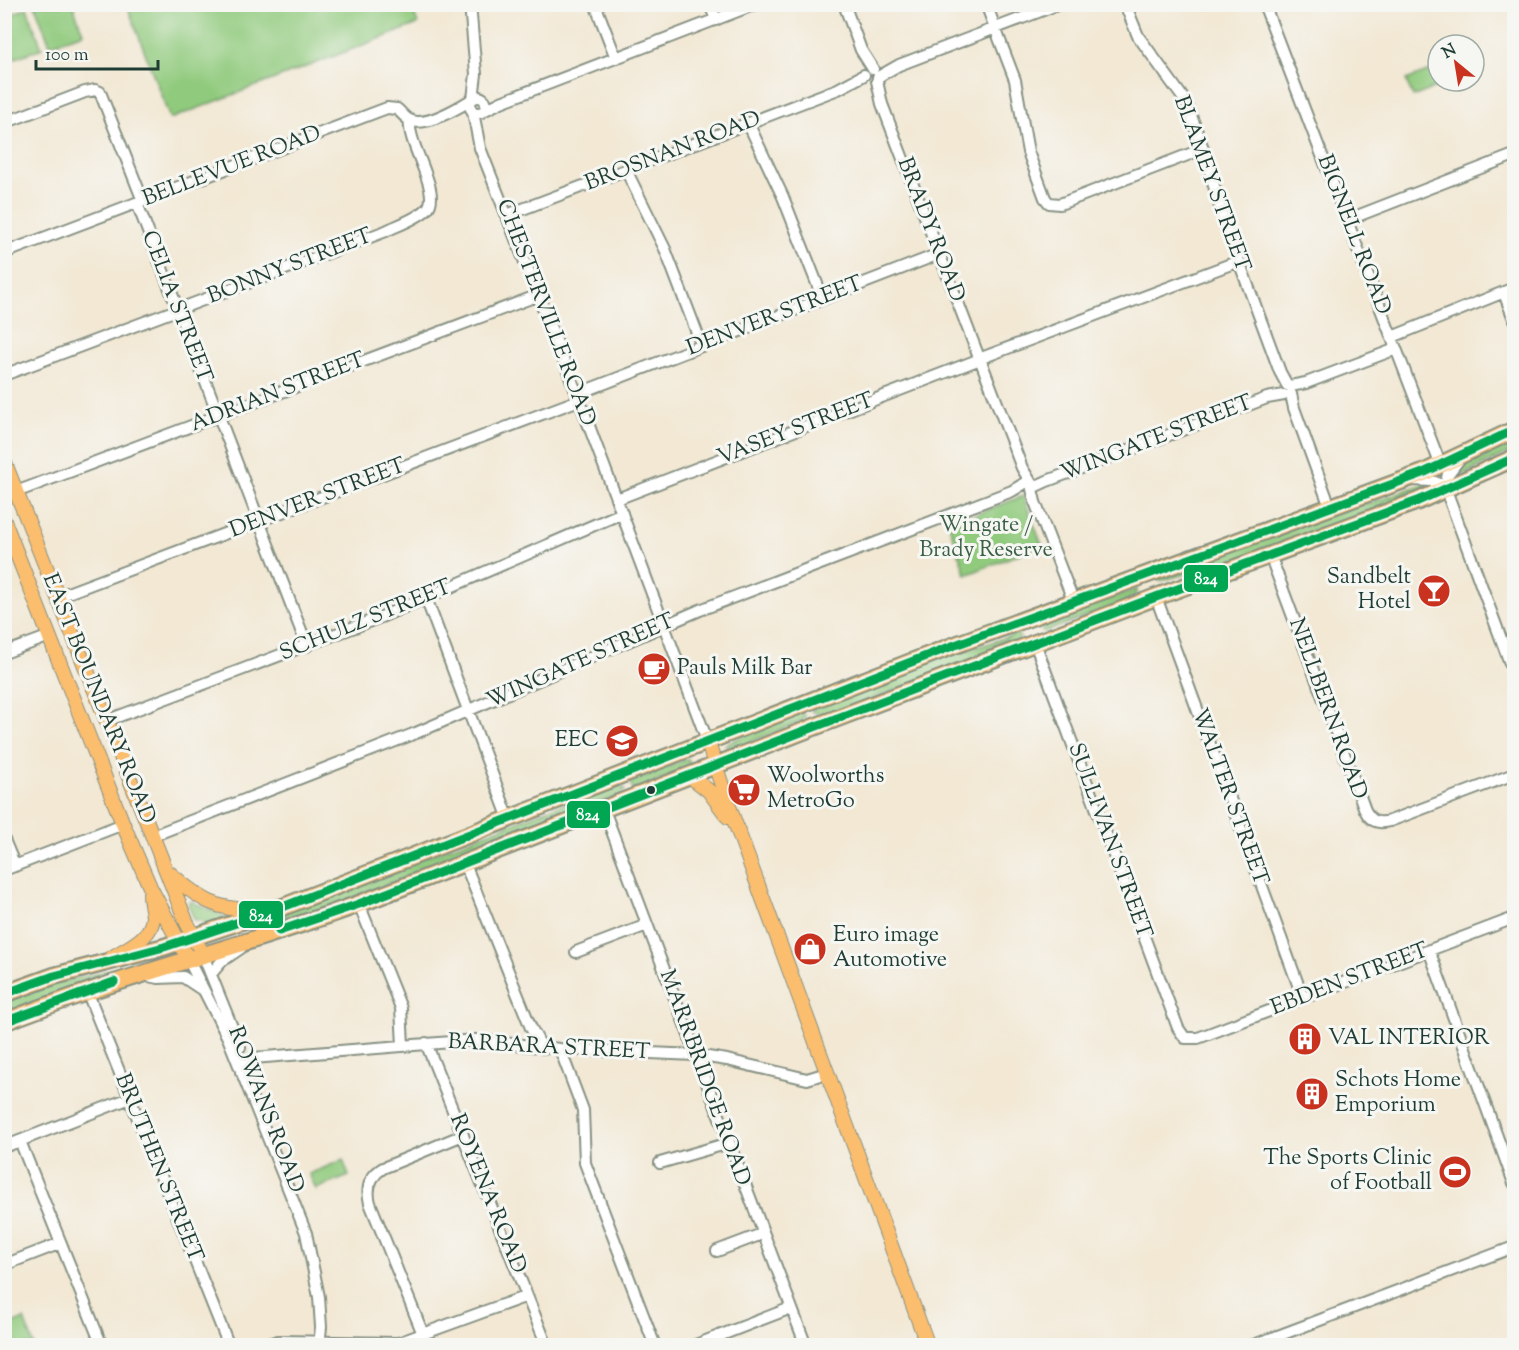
<svg xmlns="http://www.w3.org/2000/svg" width="1519" height="1350" viewBox="0 0 1519 1350" font-family="'Sorts Mill Goudy',serif">
<style>
.green{fill:#90ca7d;stroke:#588458;stroke-width:1.5}
.lines{fill:none;stroke-linecap:round;stroke-linejoin:round}
.minor-casing{stroke:#889284;stroke-width:14}
.major-casing{stroke:#889284;stroke-width:16}
.highway-casing{stroke:#889284;stroke-width:20}
.minor{stroke:#fff;stroke-width:10}
.major{stroke:#fbbd6e;stroke-width:14}
.highway{stroke:#fbbd6e;stroke-width:16}
.bus-1-casing{stroke:#f6f6f2;stroke-width:14}
.bus-1{stroke:#00a651;stroke-width:9}
.bus-dot{fill:#1f3d34;stroke:#f6f6f2;stroke-width:2}
.labels{text-anchor:middle;dominant-baseline:central;stroke-width:6;stroke-linejoin:round;paint-order:stroke}
.street-label{font-size:22px;fill:#1f3d34;stroke:#f6f6f2}
.park-label{font-size:22px;fill:#3b6046;stroke:#f6f6f2}
.poi-label{font-size:22px;fill:#1f3d34;stroke:#f6f6f2;text-anchor:start}
.line-badge{stroke:#f6f6f2;stroke-width:2}
.badge-label{font-size:16px;text-anchor:middle;font-weight:bold;fill:#fff}
</style>
<rect width="100%" height="100%" fill="#f6f6f2"/>
<filter id="ink" filterUnits="userSpaceOnUse"><feTurbulence type="fractalNoise" baseFrequency=".0167" numOctaves="2"/><feDisplacementMap in="SourceGraphic" scale="12" xChannelSelector="R" yChannelSelector="G"/><feConvolveMatrix kernelMatrix="1 2 1 2 8 2 1 2 1" color-interpolation-filters="sRGB"/></filter>
<filter id="wash" filterUnits="userSpaceOnUse"><feTurbulence type="fractalNoise" baseFrequency=".008" numOctaves="4" result="noise"/><feDisplacementMap in="SourceGraphic" scale="24" xChannelSelector="R" yChannelSelector="G"/><feGaussianBlur stdDeviation="1.35" result="paint"/><feColorMatrix in="noise" values="0 0 0 0 0 0 0 0 0 0 0 0 0 0 0 0 0 1.4 0 .05"/><feComposite in="paint" operator="in"/></filter>
<g filter="url(#wash)">
<rect width="100%" height="100%" fill="#f2e8d4"/>
<path class="green" d="M35,5H73L83,33L50,45Z
M127,5H411L418,24L170,119Z
M27,8L42,48L5,62V17Z
M1438,68V81H1443L1444,84L1413,97L1406,80Z
M1514,438V450L1451,481C1458,458 1495,448 1514,438Z
M1423,484H1428L1436,488L1227,563L1160,581L1158,578L1299,523L1385,498Z
M1023,496L1042,545L966,575L949,525Z
M1137,589V594L1125,602L1044,632L1038,627L1045,620Z
M1015,634H1018L1020,639L1013,644L872,699L821,715L811,711L817,704L940,657L987,644Z
M802,711L806,718L804,720L734,749L725,745L746,734Z
M687,759L692,766L634,792L630,782Z
M616,787H623L625,790L622,794L311,914L288,917L252,927L251,924L562,804Z
M190,901L224,916L228,915L229,917L204,926L201,920H194L188,903Z
M129,966L131,970L5,1016V1001L46,985Z
M343,1160L349,1176L316,1189L309,1174Z
M24,1319L34,1345H5V1327Z"/>
</g>
<g filter="url(#ink)">
<g class="lines">
<g class="minor-casing">
<path id="minor" d="M470,4L476,74L473,99
M595,4L616,58
M710,4L716,20
M844,4L861,50L873,69
M986,4L1015,80L1028,152L1045,198L1049,203L1060,204L1203,149
M1125,4L1138,36L1186,102L1205,154L1224,221L1280,372L1287,385
M1264,4L1441,466
M878,77L899,65L1059,4
M877,81L882,104L978,355
M470 105a8 8 0 1 1 16 0a8 8 0 1 1-16 0Z
M485,110L501,102L756,4
M473,112L480,148L577,394L707,740
M4,123L85,92L95,90L100,92L143,201
M748,123L783,197L823,299
M626,170L665,249L702,346
M137,203L307,646
M507,215L838,89L864,75
M1347,220L1514,155
M4,253L387,108L397,109C402,113 405,119 412,121C427,126 458,108 471,100
M1504,293L1514,319
M1392,337L1514,288
M984,357L1239,261
M982,364L1022,468L1030,481
M4,375L386,231C398,225 417,219 427,209C443,193 406,143 410,120
M1290,386L1306,383L1396,349
M577,394L939,254
M1291,394L1294,408L1330,507
M1412,480L1432,481L1445,486L1448,474L1461,457
M1032,488L1047,481L1267,398L1284,395
M1032,489L1035,502L1073,600
M1446,490L1514,674
M16,492L539,295
M617,499L975,361
M1270,555L1365,810C1371,822 1378,824 1390,821L1514,774
M57,597L579,400
M1156,597L1303,998
M426,598L509,819
M1035,643L1178,1028L1185,1038H1198L1514,918
M4,653L50,636
M106,721L381,617L622,513
M604,810L806,1346
M152,836L416,733L700,610L1012,491L1025,483
M4,840L15,866
M465,864L531,1028L542,1048
M4,870L123,824
M359,904L401,1008L403,1045
M1429,950L1514,1183
M576,952L647,925
M203,955L240,1047
M188,959L228,1038L306,1233L319,1297L321,1327L319,1346
M211,974L222,961L241,948
M143,975L158,978L183,977L201,989
M87,991L229,1346
M426,1043L547,1346
M560,1049L583,1110L585,1163L655,1346
M241,1072L245,1061L253,1058L476,1040L560,1049L695,1055L727,1060L807,1079L827,1073
M20,1141L102,1346
M4,1147L130,1098
M660,1163L729,1143
M717,1251L762,1234
M4,1265L61,1243
M423,1334L370,1203C366,1188 370,1176 383,1168L463,1135
M262,1346L278,1341L398,1343L527,1296
M693,1346L791,1308
M1251,1346L1514,1247"/>
</g>
<g class="major-casing">
<path id="major" d="M4,461L186,921L203,955
M4,521L123,824L150,887L188,959
M707,740L727,801L928,1346
M690,776L709,791L728,817
M166,870C201,900 215,912 263,910
M111,958C127,948 153,938 153,916C152,908 150,901 150,893"/>
</g>
<g class="highway-casing">
<path id="highway" d="M4,994L54,976L164,947L275,910L947,648L1423,473L1514,430
M4,1022C121,976 242,947 359,904L814,727L1156,597L1418,501L1514,458"/>
</g>
<use href="#minor" class="minor"/>
<use href="#major" class="major"/>
<use href="#highway" class="highway"/>
<g class="bus-1-casing">
<path id="bus-1" d="M279,931L359,904L814,727L1156,597L1418,501L1514,458
M4,994L54,976L164,947L275,910L947,648L1423,473L1514,430
M4,1022L114,982"/>
</g>
<use href="#bus-1" class="bus-1"/>
</g>
</g>
<defs>
<g id="bar-disc" transform="scale(1.725)"><circle r="9.5" fill="#c8321e" stroke="#f6f6f2"/><path d="M-6-5H6L.8 .8V4.5H3.5V6h-7V4.5H-.8V.8Z" fill="#fff"/></g>
<g id="cafe-disc" transform="scale(1.725)"><circle r="9.5" fill="#c8321e" stroke="#f6f6f2"/><path d="M-5.5-4.5H6V0H3Q3 3.5 0 3.5H-2.5Q-5.5 3.5-5.5 0ZM3-3.2v2h1.7v-2ZM-6 4.5H4V6H-6Z" fill="#fff"/></g>
<g id="school-disc" transform="scale(1.725)"><circle r="9.5" fill="#c8321e" stroke="#f6f6f2"/><path d="M0-5L7-2L0 1L-7-2ZM-4 1L0 2.5L4 1V4Q0 6-4 4Z" fill="#fff"/></g>
<g id="supermarket-disc" transform="scale(1.725)"><circle r="9.5" fill="#c8321e" stroke="#f6f6f2"/><path d="M-6-5.5h2.5l.6 2H6L4.5 2H-2.5L-4.4-4H-6ZM-1.5 3.2a1.3 1.3 0 1 0 .1 0ZM3 3.2a1.3 1.3 0 1 0 .1 0Z" fill="#fff"/></g>
<g id="shop-disc" transform="scale(1.725)"><circle r="9.5" fill="#c8321e" stroke="#f6f6f2"/><path d="M-5-2.5h2.3a2.7 3.5 0 0 1 5.4 0H5L5.5 6h-11ZM-1.5-2.5h3a1.5 2.3 0 0 0-3 0Z" fill="#fff"/></g>
<g id="building-disc" transform="scale(1.725)"><circle r="9.5" fill="#c8321e" stroke="#f6f6f2"/><path d="M-4-6H4V6H1V3H-1V6H-4ZM-2.5-4.3h1.7v1.8h-1.7ZM.8-4.3h1.7v1.8H.8ZM-2.5-1h1.7V.8h-1.7ZM.8-1h1.7V.8H.8Z" fill="#fff"/></g>
<g id="stadium-disc" transform="scale(1.725)"><circle r="9.5" fill="#c8321e" stroke="#f6f6f2"/><path d="M0-5a6.5 5 0 1 0 0 10a6.5 5 0 1 0 0-10ZM-3.5-1.8h7v3.6h-7Z" fill="#fff"/></g>
</defs>
<g fill-rule="evenodd">
<use href="#bar-disc" x="1434" y="591"/>
<use href="#cafe-disc" x="654" y="669"/>
<use href="#school-disc" x="622" y="741"/>
<use href="#supermarket-disc" x="744" y="790"/>
<use href="#shop-disc" x="810" y="949"/>
<use href="#building-disc" x="1305" y="1039"/>
<use href="#building-disc" x="1312" y="1094"/>
<use href="#stadium-disc" x="1455" y="1172"/>
</g>
<circle class="bus-dot" cx="651" cy="790" r="5"/>
<g class="labels">
<g class="street-label">
<text transform="translate(673 152) rotate(-21)">BROSNAN ROAD</text>
<text transform="translate(232 167) rotate(-21)">BELLEVUE ROAD</text>
<text transform="translate(1211 184) rotate(70)">BLAMEY STREET</text>
<text transform="translate(930 230) rotate(69)">BRADY ROAD</text>
<text transform="translate(1353 235) rotate(69)">BIGNELL ROAD</text>
<text transform="translate(290 267) rotate(-21)">BONNY STREET</text>
<text transform="translate(176 307) rotate(69)">CELIA STREET</text>
<text transform="translate(545 313) rotate(69)">CHESTERVILLE ROAD</text>
<text transform="translate(775 317) rotate(-21)">DENVER STREET</text>
<text transform="translate(278 393) rotate(-21)">ADRIAN STREET</text>
<text transform="translate(796 430) rotate(-21)">VASEY STREET</text>
<text transform="translate(1157 439) rotate(-21)">WINGATE STREET</text>
<text transform="translate(318 499) rotate(-21)">DENVER STREET</text>
<text transform="translate(366 621) rotate(-22)">SCHULZ STREET</text>
<text transform="translate(581 662) rotate(-24)">WINGATE STREET</text>
<text transform="translate(98 699) rotate(68)">EAST BOUNDARY ROAD</text>
<text transform="translate(1327 709) rotate(70)">NELLBERN ROAD</text>
<text transform="translate(1229 797) rotate(70)">WALTER STREET</text>
<text transform="translate(1109 841) rotate(70)">SULLIVAN STREET</text>
<text transform="translate(1350 980) rotate(-21)">EBDEN STREET</text>
<text transform="translate(549 1048) rotate(3)">BARBARA STREET</text>
<text transform="translate(704 1078) rotate(70)">MARRBRIDGE ROAD</text>
<text transform="translate(265 1110) rotate(69)">ROWANS ROAD</text>
<text transform="translate(158 1168) rotate(68)">BRUTHEN STREET</text>
<text transform="translate(487 1194) rotate(68)">ROYENA ROAD</text>
</g>
<g class="park-label">
<text x="986" y="526">Wingate /<tspan x="986" dy="25">Brady Reserve</tspan></text>
</g>
<g class="poi-label">
<text x="1411" y="578" text-anchor="end">Sandbelt<tspan x="1411" dy="25">Hotel</tspan></text>
<text x="677" y="669">Pauls Milk Bar</text>
<text x="599" y="741" text-anchor="end">EEC</text>
<text x="767" y="777">Woolworths<tspan x="767" dy="25">MetroGo</tspan></text>
<text x="833" y="936">Euro image<tspan x="833" dy="25">Automotive</tspan></text>
<text x="1328" y="1039">VAL INTERIOR</text>
<text x="1335" y="1081">Schots Home<tspan x="1335" dy="25">Emporium</tspan></text>
<text x="1432" y="1159" text-anchor="end">The Sports Clinic<tspan x="1432" dy="25">of Football</tspan></text>
</g>
</g>
<g class="line-badge">
<rect x="1183" y="564" width="46" height="29" rx="6" fill="#00a651"/>
<rect x="566" y="800" width="45" height="29" rx="6" fill="#00a651"/>
<rect x="238" y="900" width="46" height="29" rx="6" fill="#00a651"/>
</g>
<g class="badge-label">
<text x="1206" y="584">824</text>
<text x="588" y="820">824</text>
<text x="261" y="921">824</text>
</g>
<rect width="1519" height="1350" fill="none" stroke="#f6f6f2" stroke-width="24"/>
<g transform="translate(1456 63) rotate(330)"><circle r="28" fill="#f6f6f2" stroke="#a0aca6" stroke-width="1.5"/>
<path d="M0-4.5L10 22L0 15L-10 22Z" fill="#c8321e"/>
<text y="-9" font-size="16" font-weight="bold" text-anchor="middle" fill="#1f3d34">N</text>
</g>
<path d="M36 60v9h122v-9" fill="none" stroke="#1f3d34" stroke-width="3"/>
<text x="45" y="60" font-size="18" fill="#1f3d34" stroke="#f6f6f2" stroke-width="4.5" paint-order="stroke">100 m</text>
</svg>
